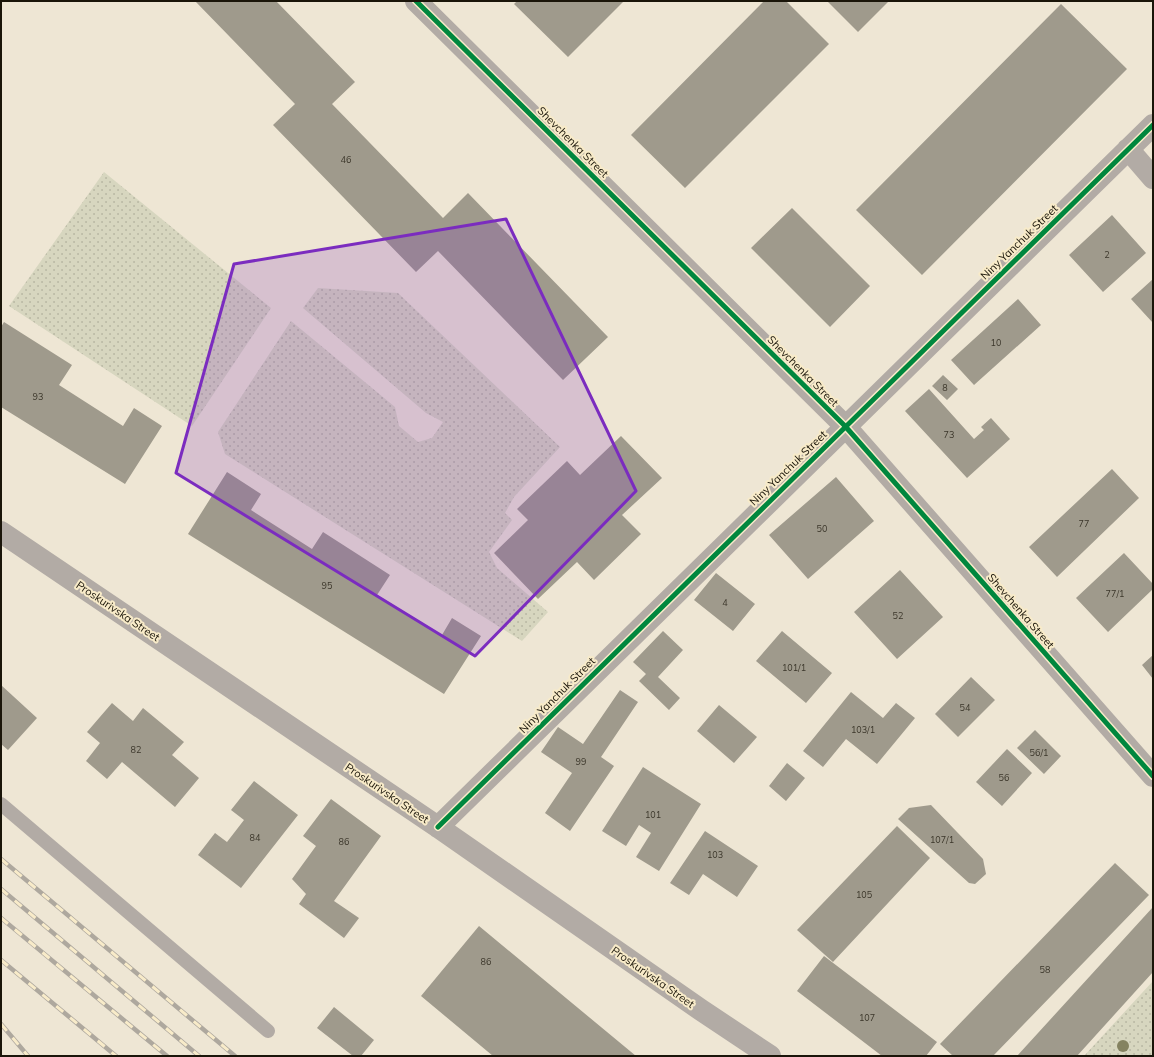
<svg xmlns="http://www.w3.org/2000/svg" width="1154" height="1057" viewBox="0 0 1154 1057" font-family="Mulish,sans-serif">
<style>
.grass{fill:url(#grass-dots)}
.building{fill:#9f9a8c}
.lines{fill:none;stroke-linecap:round;stroke-linejoin:round}
.service{stroke:#b2aba5;stroke-width:14}
.minor{stroke:#b2aba5;stroke-width:22}
.tertiary{stroke:#b2aba5;stroke-width:22}
.rail-casing{stroke:#aea89e;stroke-width:4.5}
.rail{stroke:#f8ebc9;stroke-width:3;stroke-dasharray:9;stroke-linecap:butt}
.cycleway-casing{stroke:#f8ebc9;stroke-width:8}
.cycleway{stroke:#00873e;stroke-width:5}
.tree{fill:#848260}
.marked{fill:#7b2cbf;fill-opacity:0.2;stroke:#7b2cbf;stroke-width:3;stroke-linejoin:round}
.labels{text-anchor:middle;dominant-baseline:central;stroke-width:4;stroke-linejoin:round;paint-order:stroke}
.number-label{font-size:9px;fill:#3b362a}
.street-label{font-size:11px;fill:#1a1509;stroke:#f8ebc9}
</style>
<defs>
<pattern id="grass-dots" width="8" height="8" patternUnits="userSpaceOnUse"><rect width="8" height="8" fill="#d7d6bf"/><path d="M2 2h.1M6 6h.1" fill="none" stroke="#b8b7a3" stroke-width="1.8" stroke-linecap="round"/></pattern>
</defs>
<rect width="100%" height="100%" fill="#eee6d4"/>
<path class="grass" d="M104,172L271,308L192,426L9,306Z
M318,288L398,293L560,447L514,497L505,513L512,520L489,552L497,568L548,612L522,641L225,454L218,432L291,321L395,407L399,426L418,442L432,438L443,422L426,413L303,308Z
M1153,981V1056H1084Z"/>
<path class="building" d="M195,1H276L355,82L332,104L443,218L468,193L608,337L563,380L438,251L416,272L273,125L295,104Z
M517,1H624L568,57L514,4Z
M764,1H786L829,44L685,188L631,135Z
M827,1H889L858,32Z
M1061,4L1127,69L922,275L856,210Z
M792,208L870,286L830,327L751,248Z
M1112,215L1146,253L1103,292L1069,255Z
M1153,279V323L1131,299Z
M1018,299L1041,325L974,385L951,360Z
M4,322L72,365L59,385L123,426L134,408L162,426L125,484L1,407V327Z
M943,375L958,389L947,400L932,386Z
M929,389L974,439L984,430L981,427L991,418L1010,439L967,478L905,411Z
M621,436L662,478L622,515L641,534L594,580L577,562L538,599L494,553L528,520L517,509L567,461L580,475Z
M1112,469L1139,498L1057,577L1029,547Z
M227,472L261,494L251,510L312,549L323,532L390,575L377,595L442,635L452,618L481,636L444,694L188,534Z
M836,477L874,521L808,579L769,535Z
M1124,553L1153,584V589L1108,632L1076,598Z
M900,570L943,617L897,659L854,612Z
M716,573L755,604L733,631L694,600Z
M663,631L683,650L658,677L680,698L669,710L639,681L646,674L633,662Z
M782,631L832,673L806,703L756,661Z
M1153,655V679L1142,665Z
M971,677L995,700L958,737L935,714Z
M1,685L37,718L8,750L1,744Z
M620,690L638,702L601,757L614,766L570,831L545,813L572,773L541,752L558,727L583,744Z
M851,692L883,718L896,703L915,718L877,764L846,739L823,767L803,751Z
M112,703L133,721L143,708L184,742L172,755L199,778L175,807L122,762L107,779L86,761L100,743L87,732Z
M719,705L757,737L734,763L697,731Z
M1035,730L1061,756L1044,774L1017,748Z
M1007,749L1032,773L1002,806L976,782Z
M787,763L805,778L786,801L769,786Z
M643,767L701,804L659,871L636,857L651,833L639,825L626,846L602,831Z
M254,781L298,815L241,888L198,855L215,833L227,842L244,820L231,810Z
M331,799L381,836L334,901L359,918L344,938L299,904L306,894L292,879L316,846L303,836Z
M931,805L983,859L986,874L975,884L969,883L898,819L909,808Z
M897,826L930,858L833,962L797,930Z
M705,831L758,866L737,897L703,874L689,895L670,883Z
M1115,863L1149,895L993,1056H953L940,1044Z
M1153,907V972L1077,1056H1017Z
M479,926L636,1056H493L421,996Z
M824,956L937,1042L926,1056H882L797,991Z
M334,1007L374,1040L361,1056H353L317,1028Z"/>
<g class="lines">
<path class="service" d="M1,804L268,1031"/>
<path class="minor" d="M1128,149L1153,178
M1,532L438,827L701,1010L770,1056
M438,827L1153,125"/>
<path class="tertiary" d="M416,1L845,426L1153,776"/>
<g class="rail-casing">
<path id="rail" d="M1,859L235,1056
M1,889L199,1056
M1,918L167,1056
M1,960L116,1056
M1,1024L28,1056"/>
</g>
<use href="#rail" class="rail"/>
<g class="cycleway-casing">
<path id="cycleway" d="M416,1L845,426L1153,776
M438,827L1153,125"/>
</g>
<use href="#cycleway" class="cycleway"/>
</g>
<circle class="tree" cx="1123" cy="1046" r="6"/>
<path class="marked" d="M506,219L636,491L475,656L176,473L234,264Z"/>
<g class="labels">
<g class="number-label">
<text x="346" y="159">46</text>
<text x="1107" y="254">2</text>
<text x="996" y="342">10</text>
<text x="945" y="387">8</text>
<text x="38" y="396">93</text>
<text x="949" y="434">73</text>
<text x="1084" y="523">77</text>
<text x="822" y="528">50</text>
<text x="327" y="585">95</text>
<text x="1115" y="593">77/1</text>
<text x="725" y="602">4</text>
<text x="898" y="615">52</text>
<text x="794" y="667">101/1</text>
<text x="965" y="707">54</text>
<text x="863" y="729">103/1</text>
<text x="136" y="749">82</text>
<text x="1039" y="752">56/1</text>
<text x="581" y="761">99</text>
<text x="1004" y="777">56</text>
<text x="653" y="814">101</text>
<text x="255" y="837">84</text>
<text x="942" y="839">107/1</text>
<text x="344" y="841">86</text>
<text x="715" y="854">103</text>
<text x="864" y="894">105</text>
<text x="486" y="961">86</text>
<text x="1045" y="969">58</text>
<text x="867" y="1017">107</text>
</g>
<g class="street-label">
<text transform="translate(573 142) rotate(45)">Shevchenka Street</text>
<text transform="translate(1019 242) rotate(-44)">Niny Yanchuk Street</text>
<text transform="translate(803 371) rotate(45)">Shevchenka Street</text>
<text transform="translate(788 468) rotate(-44)">Niny Yanchuk Street</text>
<text transform="translate(118 611) rotate(34)">Proskurivska Street</text>
<text transform="translate(1021 611) rotate(49)">Shevchenka Street</text>
<text transform="translate(557 695) rotate(-45)">Niny Yanchuk Street</text>
<text transform="translate(387 793) rotate(34)">Proskurivska Street</text>
<text transform="translate(653 977) rotate(35)">Proskurivska Street</text>
</g>
</g>
<rect width="1154" height="1057" fill="none" stroke="#1a1509" stroke-width="4"/>
</svg>
